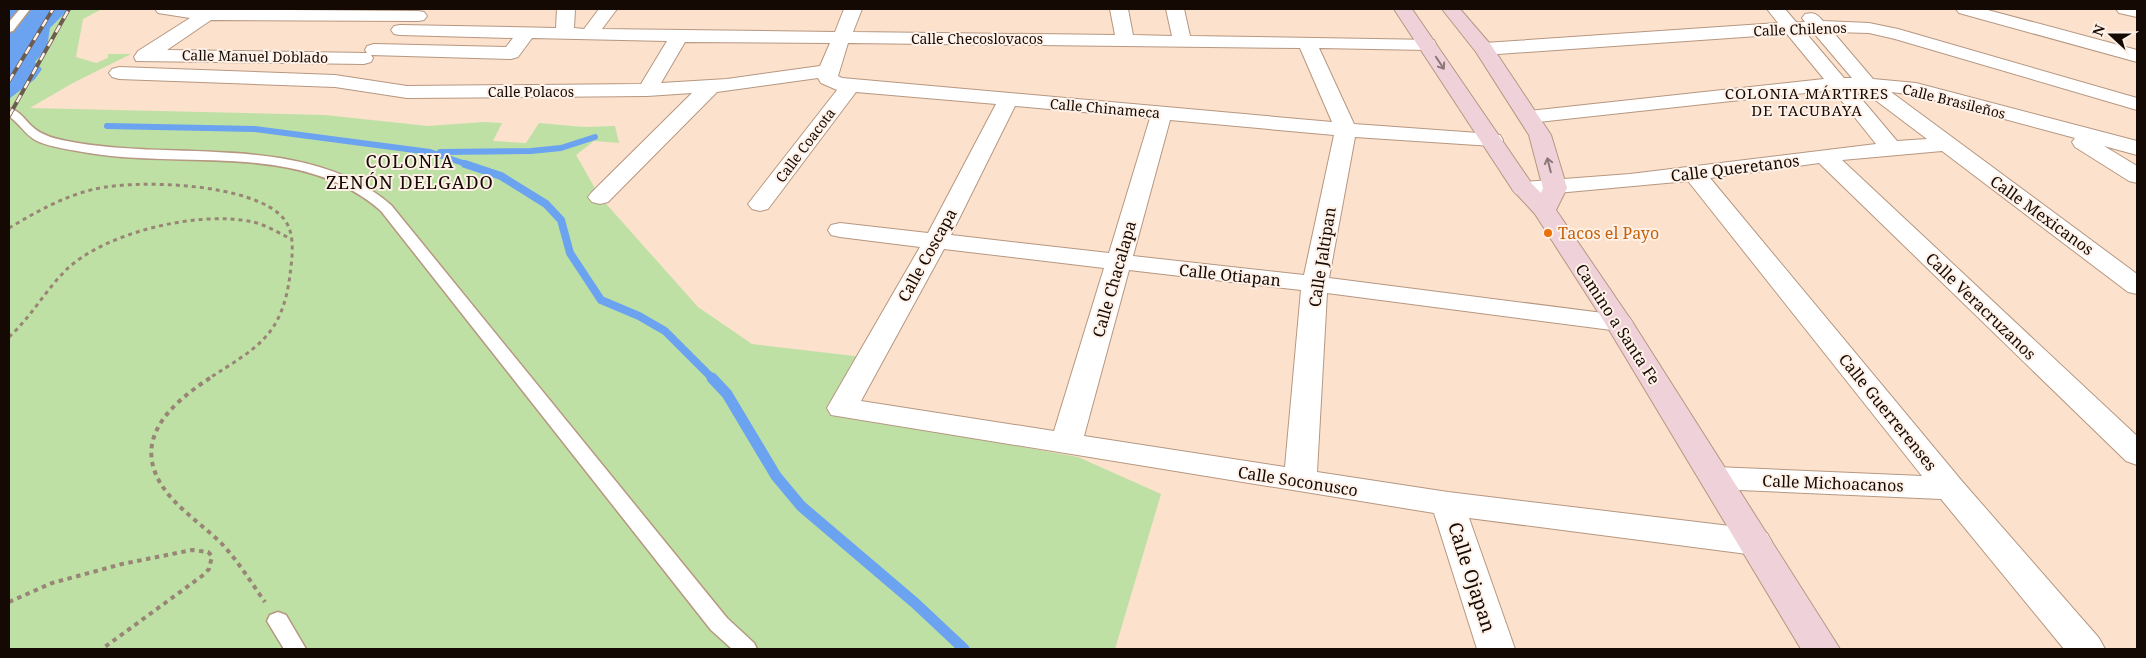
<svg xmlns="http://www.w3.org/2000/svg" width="2146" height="658" viewBox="0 0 2146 658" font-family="'Noto Serif',serif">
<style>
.green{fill:#bee0a5}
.water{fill:#6ba3f0}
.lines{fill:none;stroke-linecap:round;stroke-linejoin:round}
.stream-far2{stroke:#6ba3f0;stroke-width:6}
.stream-far1{stroke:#6ba3f0;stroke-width:8}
.stream{stroke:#6ba3f0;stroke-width:11}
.service-casing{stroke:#b69780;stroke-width:3}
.minor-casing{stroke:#b69780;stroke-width:2}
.secondary-casing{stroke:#b69780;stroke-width:2}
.path-far1{stroke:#998576;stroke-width:3;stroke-dasharray:4 4;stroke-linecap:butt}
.path{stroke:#998576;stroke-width:4;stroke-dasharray:4.5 4.5;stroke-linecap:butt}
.service{fill:#fff;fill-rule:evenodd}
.minor{fill:#fff;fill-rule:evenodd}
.secondary{fill:#efd1da;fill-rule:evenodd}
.rail-casing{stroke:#6c5c50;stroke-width:4}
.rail{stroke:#fff1e7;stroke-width:2.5;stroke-dasharray:8;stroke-linecap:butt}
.oneway{stroke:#8c7779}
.food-dot{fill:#e8710a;stroke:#fff1e7;stroke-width:2}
.labels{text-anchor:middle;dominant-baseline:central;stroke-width:4;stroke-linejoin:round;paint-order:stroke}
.far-street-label{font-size:14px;fill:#140a03;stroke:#fff1e7}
.far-neighbourhood-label{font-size:15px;letter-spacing:1px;fill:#140a03;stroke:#fff1e7}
.street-label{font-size:16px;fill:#140a03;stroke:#fff1e7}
.food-label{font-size:16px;fill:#c56008;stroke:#fff1e7;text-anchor:start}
.neighbourhood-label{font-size:18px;letter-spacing:1px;fill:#140a03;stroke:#fff1e7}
.near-street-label{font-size:19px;fill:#140a03;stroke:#fff1e7}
</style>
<rect width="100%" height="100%" fill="#fce1cd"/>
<path class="green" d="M12,9H102L83,19L76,57L96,63L108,58V54H131L71,84L30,108L325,115L428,126L484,122L502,123L493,141L526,143L539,123L584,127L615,126L619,143L594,141L576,155L600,197L698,307L752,344L863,357L833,413L1078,457L1161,494L1115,649H9V13Z"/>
<path class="water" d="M9,9H69L50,28L47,48L35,62L42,69L35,79L9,99Z"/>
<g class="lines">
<path class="stream-far2" d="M107,126L255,129L430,152L469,165
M440,152L531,151L561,148L595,137"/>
<path class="stream-far1" d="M465,164L501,176L546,204L561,220L570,253L601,300L639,316L665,331L713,379"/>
<path class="stream" d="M712,378L727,394L776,476L801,506L915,603L964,649"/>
<g class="service-casing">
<path id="service" d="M20,9H30L13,31L9,32V22Z
M9,108C22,112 25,121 35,129C44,136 56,139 67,141C169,162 306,131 391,205L727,618L754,643L757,649H732L711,630L381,211C302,141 184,169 89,153C72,150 53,148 37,141C25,135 20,124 9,116Z
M278,612L286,615L306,649H284L267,621L270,615Z"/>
</g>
<g class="minor-casing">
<path id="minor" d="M155,9L418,11L424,12L427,16L424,20L418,21L211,20L167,50L367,53L365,50L367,46L374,44L506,47L513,38L400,35L394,34L391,30L394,26L400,25L556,28L557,9H575L574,28L584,29L599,9H617L602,29L835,32L844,9H862L853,32L1115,35L1110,9H1128L1133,35L1172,36L1166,9H1184L1190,36L1434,40L1436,44L1434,48L1427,50L1319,48L1354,124L1492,134L1500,135L1503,140L1500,145L1492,146L1355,137L1329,278L1619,315L1629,317L1633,323L1629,329L1619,331L1327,293L1317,472L1448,492L1755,529L1767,533L1772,542L1767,551L1755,555L1469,518L1515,649H1477L1434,513L831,415L827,408L920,247L840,237L831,235L828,230L831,225L840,223L928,233L996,104L856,92L768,209L760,211L752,209L748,204L837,90L821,83L818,78L717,92L608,202L600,204L592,202L588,197L592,192L692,93L647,96L407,98L335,87L119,79L112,77L109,73L112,69L119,67L335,75L407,86L641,84L667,41L532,38L518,57L511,59L371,55L373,58L371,62L364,64L136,61L134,57L138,51L190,18L158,13ZM685,42L830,43L820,66L727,79L661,83ZM848,43L1300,48L1332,122L842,78L838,76ZM1015,106L1150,118L1109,253L951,235ZM1170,120L1334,135L1304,275L1133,256ZM944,249L1104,268L1054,431L861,401ZM1129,270L1301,290L1285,467L1084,436Z
M1767,9H1785L1796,22H1805L1802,18L1805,14C1814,12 1817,14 1823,21L1869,23L1898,29L2137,98V110L1895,39L1869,33L1833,32L1873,79L1916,83L2137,141V155L2104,146L2137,166V183L2129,181L2075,147L2072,142L2075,138L1915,95L1891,92L2137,274V294L2128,292L1942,151L1842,160L2137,436V465L2126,461L1819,163L1710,178L1961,480L2099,638L2105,649H2064L1941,499L1716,489L1705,486L1700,478L1705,470L1716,467L1922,476L1688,181L1524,196L1516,194L1512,189L1516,184L1524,182L1630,174L1876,144L1833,90L1529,123L1522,121L1519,117L1522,113L1529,111L1824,79L1787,34L1484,55L1477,53L1475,49L1477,45L1484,43L1778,23ZM1805,32H1813L1852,78H1844ZM1854,90H1862L1927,139L1897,141Z
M1956,9H1984L2137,50V62L1959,13Z
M2116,9H2137V17L2119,13Z"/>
</g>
<g class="secondary-casing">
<path id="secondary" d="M1394,9H1412L1532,184L1541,193L1543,188L1529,135L1476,52L1442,9H1460L1491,45L1551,135L1567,188L1556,210L1633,323L1840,649H1801L1605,323L1535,214L1512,189Z"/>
</g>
<path class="path-far1" d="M9,228C36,212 64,196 95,189C138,179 255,183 284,219C296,234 292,258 290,275C282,337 256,348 208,379
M9,337C31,317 45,291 66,270C105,232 200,210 253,222C266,225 279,233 291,239"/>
<path class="path" d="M210,378C167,406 128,444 168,494C183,512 202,525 219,541C237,559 250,581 265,602
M9,602L52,583L122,564L192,550L208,552L212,556L209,569L202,576L102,649"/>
<use href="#service" class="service"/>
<use href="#minor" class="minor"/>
<use href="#secondary" class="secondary"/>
<g class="rail-casing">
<path id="rail" d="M9,81L53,9
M9,116L69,9"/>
</g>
<use href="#rail" class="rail"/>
</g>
<defs><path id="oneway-shaft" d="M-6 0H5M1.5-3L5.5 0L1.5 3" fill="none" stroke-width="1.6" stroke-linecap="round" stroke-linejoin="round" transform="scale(1.25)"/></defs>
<g class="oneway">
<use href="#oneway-shaft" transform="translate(1440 63) rotate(56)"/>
<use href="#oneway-shaft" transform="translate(1549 165) rotate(-104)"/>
</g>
<circle class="food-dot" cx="1548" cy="233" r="5"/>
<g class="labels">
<g class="far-street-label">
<text transform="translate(1800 29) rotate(-2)">Calle Chilenos</text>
<text x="977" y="38">Calle Checoslovacos</text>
<text transform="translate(255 56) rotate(1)">Calle Manuel Doblado</text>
<text x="531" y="91">Calle Polacos</text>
<text transform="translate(1954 101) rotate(14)">Calle Brasileños</text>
<text transform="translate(1105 108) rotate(5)">Calle Chinameca</text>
<text transform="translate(805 145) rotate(-53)">Calle Coacota</text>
</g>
<g class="far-neighbourhood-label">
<text x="1807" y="93">COLONIA MÁRTIRES<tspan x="1807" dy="17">DE TACUBAYA</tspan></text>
</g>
<g class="street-label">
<text transform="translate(1735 168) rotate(-7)">Calle Queretanos</text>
<text transform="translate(2042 215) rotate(36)">Calle Mexicanos</text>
<text transform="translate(927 255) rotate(-61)">Calle Coscapa</text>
<text transform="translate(1322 257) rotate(-81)">Calle Jaltipan</text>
<text transform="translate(1230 275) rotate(6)">Calle Otiapan</text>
<text transform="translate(1114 279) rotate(-74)">Calle Chacalapa</text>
<text transform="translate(1981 306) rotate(44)">Calle Veracruzanos</text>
<text transform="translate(1618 324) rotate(57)">Camino a Santa Fe</text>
<text transform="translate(1888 412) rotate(51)">Calle Guerrerenses</text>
<text transform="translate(1298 481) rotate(9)">Calle Soconusco</text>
<text transform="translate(1833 483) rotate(2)">Calle Michoacanos</text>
</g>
<g class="food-label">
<text x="1558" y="233">Tacos el Payo</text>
</g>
<g class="neighbourhood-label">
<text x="410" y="161">COLONIA<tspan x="410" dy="21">ZENÓN DELGADO</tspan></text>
</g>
<g class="near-street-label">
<text transform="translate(1472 577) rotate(72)">Calle Ojapan</text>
</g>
</g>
<rect width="2146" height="658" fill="none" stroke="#140a03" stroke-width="20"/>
<g transform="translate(2111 35) rotate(291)" stroke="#fff1e7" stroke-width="4" paint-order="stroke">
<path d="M0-4L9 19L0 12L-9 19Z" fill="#140a03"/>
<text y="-8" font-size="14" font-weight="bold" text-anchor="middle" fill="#140a03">N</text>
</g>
</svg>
